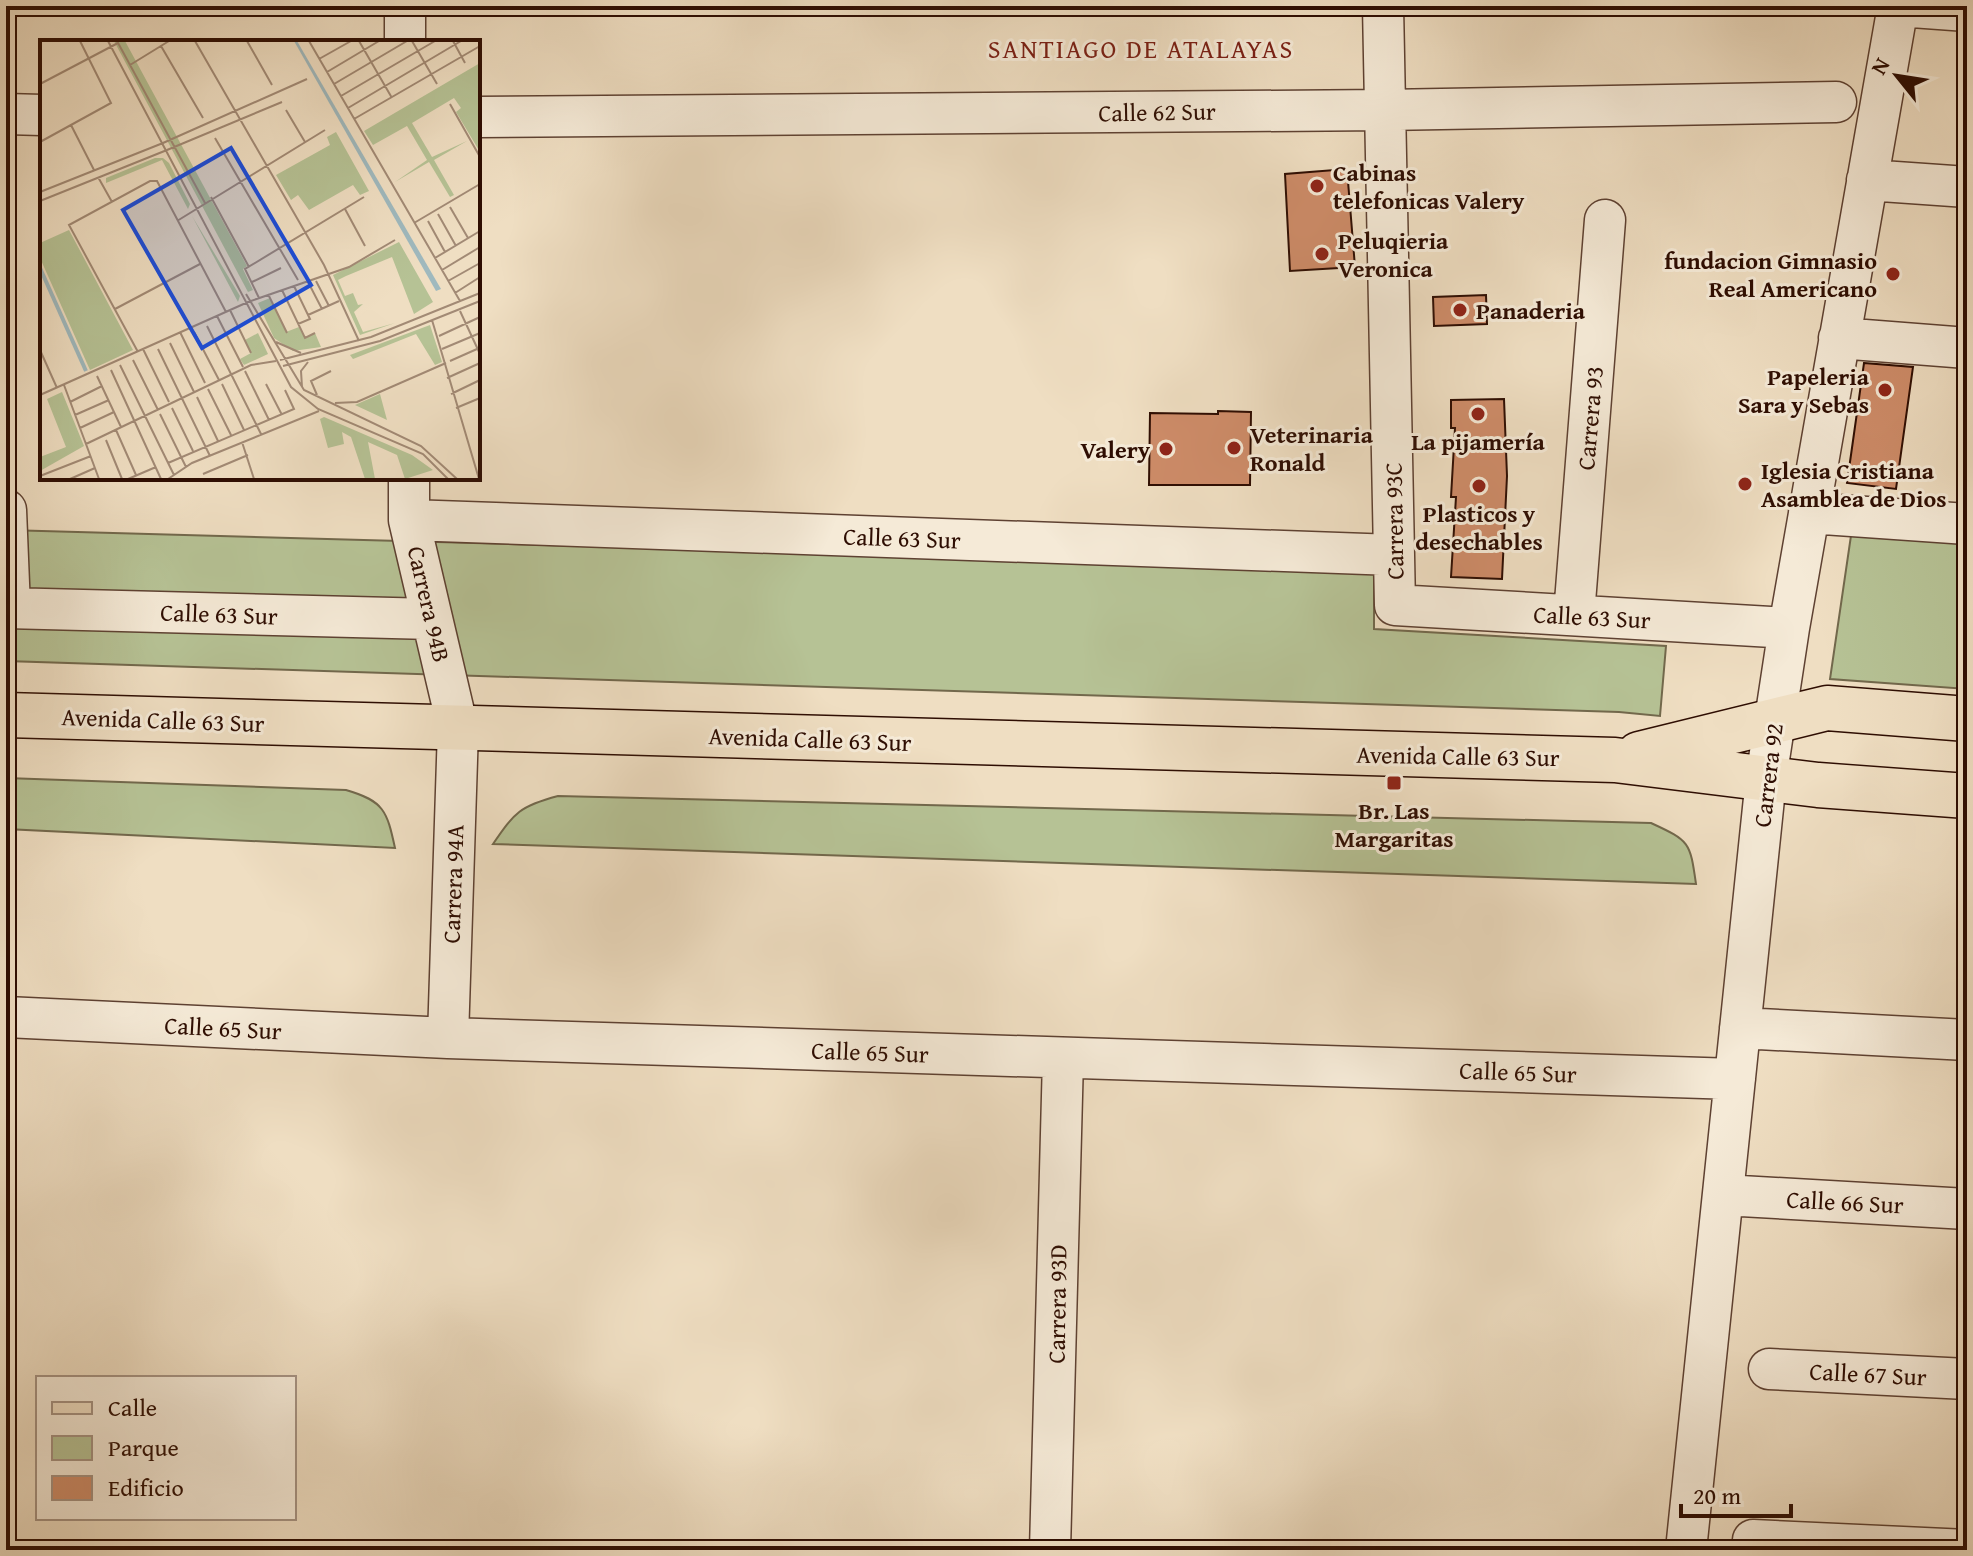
<svg xmlns="http://www.w3.org/2000/svg" width="1973" height="1556" viewBox="0 0 1973 1556" font-family="'Gentium Book Plus',serif">
<style>
.green{fill:#b6c295;stroke:#72684c;stroke-width:2}
.building{fill:#ce8c69;stroke:#2e0d02;stroke-width:2}
.lines{fill:none;stroke-linecap:round;stroke-linejoin:round}
.minor-casing{stroke:#5e4132;stroke-width:43}
.major-casing{stroke:#2e0d02;stroke-width:47}
.minor{stroke:#f5ead7;stroke-width:40}
.major{stroke:#efdec2;stroke-width:44}
.poi-dot{fill:#8f2418;stroke:#f5ead7;stroke-width:3}
.labels{text-anchor:middle;dominant-baseline:central;stroke-width:6;stroke-linejoin:round;paint-order:stroke}
.street-label{font-size:24px;fill:#2e0d02;stroke:#f5ead7}
.poi-label{font-size:24px;font-weight:bold;fill:#2e0d02;stroke:#f5ead7;text-anchor:start}
.neighbourhood-label{font-size:26px;letter-spacing:2px;fill:#7a1f14;stroke:#f5ead7}
.inset-river{fill:none;stroke:#9fb9be;stroke-width:4}
.inset-road{fill:none;stroke:#a28a75;stroke-width:2}
.view{fill:#1d4ed8;fill-opacity:0.15;stroke:#1d4ed8;stroke-width:4}
.inset-edge{fill:none;stroke:#2e0d02;stroke-width:4}
</style>
<rect width="100%" height="100%" fill="#efdec2"/>
<filter id="stains"><feTurbulence type="fractalNoise" baseFrequency=".0025" numOctaves="4"/><feColorMatrix values="0 0 0 0 .2 0 0 0 0 .09 0 0 0 0 .02 0 0 0 .5 -.17"/></filter>
<radialGradient id="worn" r=".72"><stop offset=".6" stop-color="#630" stop-opacity="0"/><stop offset="1" stop-color="#630" stop-opacity=".3"/></radialGradient>
<path class="green" d="M1854,515L1967,524V689L1830,679Z
M6,530L1374,568V629L1666,646L1660,716L1619,712L6,661Z
M6,778L346,790C384,801 387,811 395,848L6,829Z
M558,796L1651,823C1690,841 1690,842 1696,884L493,844C515,812 520,806 558,796Z"/>
<path class="building" d="M1347,169L1355,267L1290,271L1285,174Z
M1486,295L1487,324L1434,326L1433,297Z
M1864,363L1913,367L1896,489L1847,483Z
M1504,399L1507,476L1502,579L1451,577L1456,497H1451L1455,428H1451V400Z
M1218,411L1251,412L1250,485H1149L1150,413L1218,414Z"/>
<g class="lines">
<g class="minor-casing">
<path id="minor" d="M405,6V42
M1383,6L1395,605L1789,628
M1898,6L1967,11
M6,114L42,115
M478,117L1385,110L1836,102
M1867,180L1967,187
M1839,338L1967,348
M409,478V520L458,729L448,1038
M6,510L10,608
M1809,513L1967,524
M409,520L1394,555
M6,608L432,619
M1574,615L1605,220
M6,1017L448,1038L1735,1079
M1740,1028L1967,1040
M1723,1195L1967,1209
M1769,1369L1967,1379
M1753,1540L1967,1550
M1050,1550L1063,1058
M1686,1550L1766,779L1789,628L1898,6"/>
</g>
<g class="major-casing">
<path id="major" d="M6,715L1615,760L1818,785L1967,796
M1639,754L1827,708L1967,719"/>
</g>
<use href="#minor" class="minor"/>
<use href="#major" class="major"/>
</g>
<g class="poi-dot">
<circle cx="1317" cy="186" r="8"/>
<circle cx="1322" cy="254" r="8"/>
<circle cx="1893" cy="274" r="8"/>
<circle cx="1460" cy="310" r="8"/>
<circle cx="1885" cy="390" r="8"/>
<circle cx="1478" cy="414" r="8"/>
<circle cx="1234" cy="448" r="8"/>
<circle cx="1166" cy="449" r="8"/>
<circle cx="1745" cy="484" r="8"/>
<circle cx="1479" cy="486" r="8"/>
<rect x="1386" y="775" width="16" height="16" rx="4"/>
</g>
<g class="labels">
<g class="street-label">
<text transform="translate(1157 112) rotate(-1)">Calle 62 Sur</text>
<text transform="translate(1590 418) rotate(-85)">Carrera 93</text>
<text transform="translate(1394 521) rotate(-91)">Carrera 93C</text>
<text transform="translate(902 538) rotate(2)">Calle 63 Sur</text>
<text transform="translate(429 604) rotate(77)">Carrera 94B</text>
<text transform="translate(219 614) rotate(2)">Calle 63 Sur</text>
<text transform="translate(1592 617) rotate(3)">Calle 63 Sur</text>
<text transform="translate(163 720) rotate(2)">Avenida Calle 63 Sur</text>
<text transform="translate(810 739) rotate(2)">Avenida Calle 63 Sur</text>
<text transform="translate(1458 756) rotate(1)">Avenida Calle 63 Sur</text>
<text transform="translate(1768 775) rotate(-83)">Carrera 92</text>
<text transform="translate(453 884) rotate(-88)">Carrera 94A</text>
<text transform="translate(223 1028) rotate(3)">Calle 65 Sur</text>
<text transform="translate(870 1052) rotate(2)">Calle 65 Sur</text>
<text transform="translate(1518 1072) rotate(2)">Calle 65 Sur</text>
<text transform="translate(1845 1202) rotate(3)">Calle 66 Sur</text>
<text transform="translate(1057 1304) rotate(-89)">Carrera 93D</text>
<text transform="translate(1868 1374) rotate(3)">Calle 67 Sur</text>
</g>
<g class="poi-label">
<text x="1333" y="172">Cabinas<tspan x="1333" dy="28">telefonicas Valery</tspan></text>
<text x="1338" y="240">Peluqieria<tspan x="1338" dy="28">Veronica</tspan></text>
<text x="1877" y="260" text-anchor="end">fundacion Gimnasio<tspan x="1877" dy="28">Real Americano</tspan></text>
<text x="1476" y="310">Panaderia</text>
<text x="1869" y="376" text-anchor="end">Papeleria<tspan x="1869" dy="28">Sara y Sebas</tspan></text>
<text x="1250" y="434">Veterinaria<tspan x="1250" dy="28">Ronald</tspan></text>
<text x="1478" y="441" text-anchor="middle">La pijamería</text>
<text x="1150" y="449" text-anchor="end">Valery</text>
<text x="1761" y="470">Iglesia Cristiana<tspan x="1761" dy="28">Asamblea de Dios</tspan></text>
<text x="1479" y="513" text-anchor="middle">Plasticos y<tspan x="1479" dy="28">desechables</tspan></text>
<text x="1394" y="810" text-anchor="middle">Br. Las<tspan x="1394" dy="28">Margaritas</tspan></text>
</g>
<g class="neighbourhood-label">
<text x="1141" y="48">SANTIAGO DE ATALAYAS</text>
</g>
</g>
<g transform="translate(40 40)">
<rect width="440" height="440" fill="#efdec2"/>
<path d="M74,1H85L207,226L203,229L213,250L208,252ZM440,23V112L416,72L421,68L414,58L372,83L392,117L427,101L394,120L414,155L410,157L389,122L355,142L387,120L367,86L333,105L324,91ZM296,92L329,151L320,155L313,145L269,170L258,155L251,160L236,135L290,105L287,97ZM115,118H123L129,123L150,164L148,169L122,120L66,143V138ZM152,176L200,256L198,262L174,217ZM29,190L93,310L50,330L0,218V203ZM359,202L393,262L374,274L352,217L306,236L298,240L305,256L313,253L318,265L323,264L314,272L323,292L355,283L320,295L293,235ZM230,258L246,292L259,287L265,298L275,293L281,307L253,311L234,298L218,263ZM390,285L402,322L395,325L376,294L313,319L310,315ZM218,293L228,314L204,325L200,319L211,313L205,300ZM22,352L44,406L0,431V417L26,407L7,359ZM340,354L347,380L315,365ZM284,377L372,415L393,430L365,439L357,415L328,402L335,439H325L311,397L302,392L304,404L288,408L280,379Z" fill="#b6c295"/>
<path d="M254,1H257L401,249L396,251Z" fill="#9fb9be"/>
<path class="inset-river" d="M0,228L46,331"/>
<path class="inset-road" d="M68,1L251,347L278,369L383,414L408,439M77,1L165,163M155,1L284,225L319,301M207,1L232,45M269,1L420,261M319,1L352,58M372,1L397,44M413,1L425,23M121,6L163,78M279,19L311,1M90,25L129,1M287,32L339,1M0,44L78,3M294,44L367,1M301,56L395,1M410,64L440,117M308,68L421,1M246,70L265,102M314,79L440,6M31,85L54,130M175,98L258,240M0,102L71,63L40,1M123,103L267,39M127,110L242,62M149,133L173,118M58,137L72,162M0,152L123,103M171,157L209,227M0,161L127,110M410,167L428,198M305,169L325,206M398,174L416,206M137,181L285,90M388,181L405,212M374,183L440,144M395,218L440,191M402,230L440,207M267,240L282,269M276,241L289,266M408,241L440,223M212,242L241,228M254,246L270,279L258,284M242,250L265,298L275,293M415,253L440,237M206,254L264,350L381,406L417,439M228,254L247,293M219,258L205,229L324,157M75,269L160,224M190,270L211,313M420,271L440,314M268,275L299,261M177,276L203,327M392,280L439,439M167,286L221,394M140,292L165,343M154,292L179,340M399,296L440,277M236,302L261,313M130,303L154,352M103,309L129,362M118,309L170,416M402,309L440,293M0,310L17,348M98,312L29,185L110,141H117L186,272M93,320L118,370M240,320L331,297L440,253M410,321L437,309M80,325L134,435M243,326L340,301L440,261M71,330L121,439M205,331L229,380M57,336L81,387M407,338L440,323M182,344L204,390M226,344L242,375M24,345L59,439M262,347L261,331L268,322M168,349L191,395M411,354L440,340M0,355L208,262L309,227L355,200M277,355L271,341L291,331M157,357L178,401M30,362L62,346M295,363L317,362L406,323M132,368L153,411M416,368L440,358M120,374L146,427M35,375L69,360M40,388L74,372M76,390L96,435M66,400L82,439M202,402L214,439M46,404L211,325L236,321M128,423L254,369L245,350M163,434L208,415M0,436L51,416M30,439L55,428M88,439L116,427M128,439L152,423L279,371"/>
<path class="view" d="M191,108L271,245L162,308L83,170Z"/>
<rect width="440" height="440" class="inset-edge"/>
</g>
<rect width="1973" height="1556" fill="none" stroke="#efdec2" stroke-width="32"/>
<rect x="8" y="8" width="1957" height="1540" fill="none" stroke="#2e0d02" stroke-width="4"/>
<rect x="16" y="16" width="1941" height="1524" fill="none" stroke="#2e0d02" stroke-width="2"/>
<rect x="36" y="1376" width="260" height="144" fill="#f5ead7" stroke="#a59282" stroke-width="2"/>
<rect x="52" y="1402" width="40" height="12" fill="#efdec2" stroke="#a59282" stroke-width="2"/>
<text x="108" y="1416" font-size="24" fill="#2e0d02">Calle</text>
<rect x="52" y="1436" width="40" height="24" fill="#b6c295" stroke="#a59282" stroke-width="2"/>
<text x="108" y="1456" font-size="24" fill="#2e0d02">Parque</text>
<rect x="52" y="1476" width="40" height="24" fill="#ce8c69" stroke="#a59282" stroke-width="2"/>
<text x="108" y="1496" font-size="24" fill="#2e0d02">Edificio</text>
<g transform="translate(1897 76) rotate(300)" stroke="#f5ead7" stroke-width="6" paint-order="stroke">
<path d="M0-6L14 30L0 20L-14 30Z" fill="#2e0d02"/>
<text y="-12" font-size="22" font-weight="bold" text-anchor="middle" fill="#2e0d02">N</text>
</g>
<path d="M1681 1504v12h110v-12" fill="none" stroke="#2e0d02" stroke-width="4"/>
<text x="1693" y="1504" font-size="24" fill="#2e0d02" stroke="#f5ead7" stroke-width="6" paint-order="stroke">20 m</text>
<rect width="100%" height="100%" filter="url(#stains)"/>
<rect width="100%" height="100%" fill="url(#worn)"/>
</svg>
